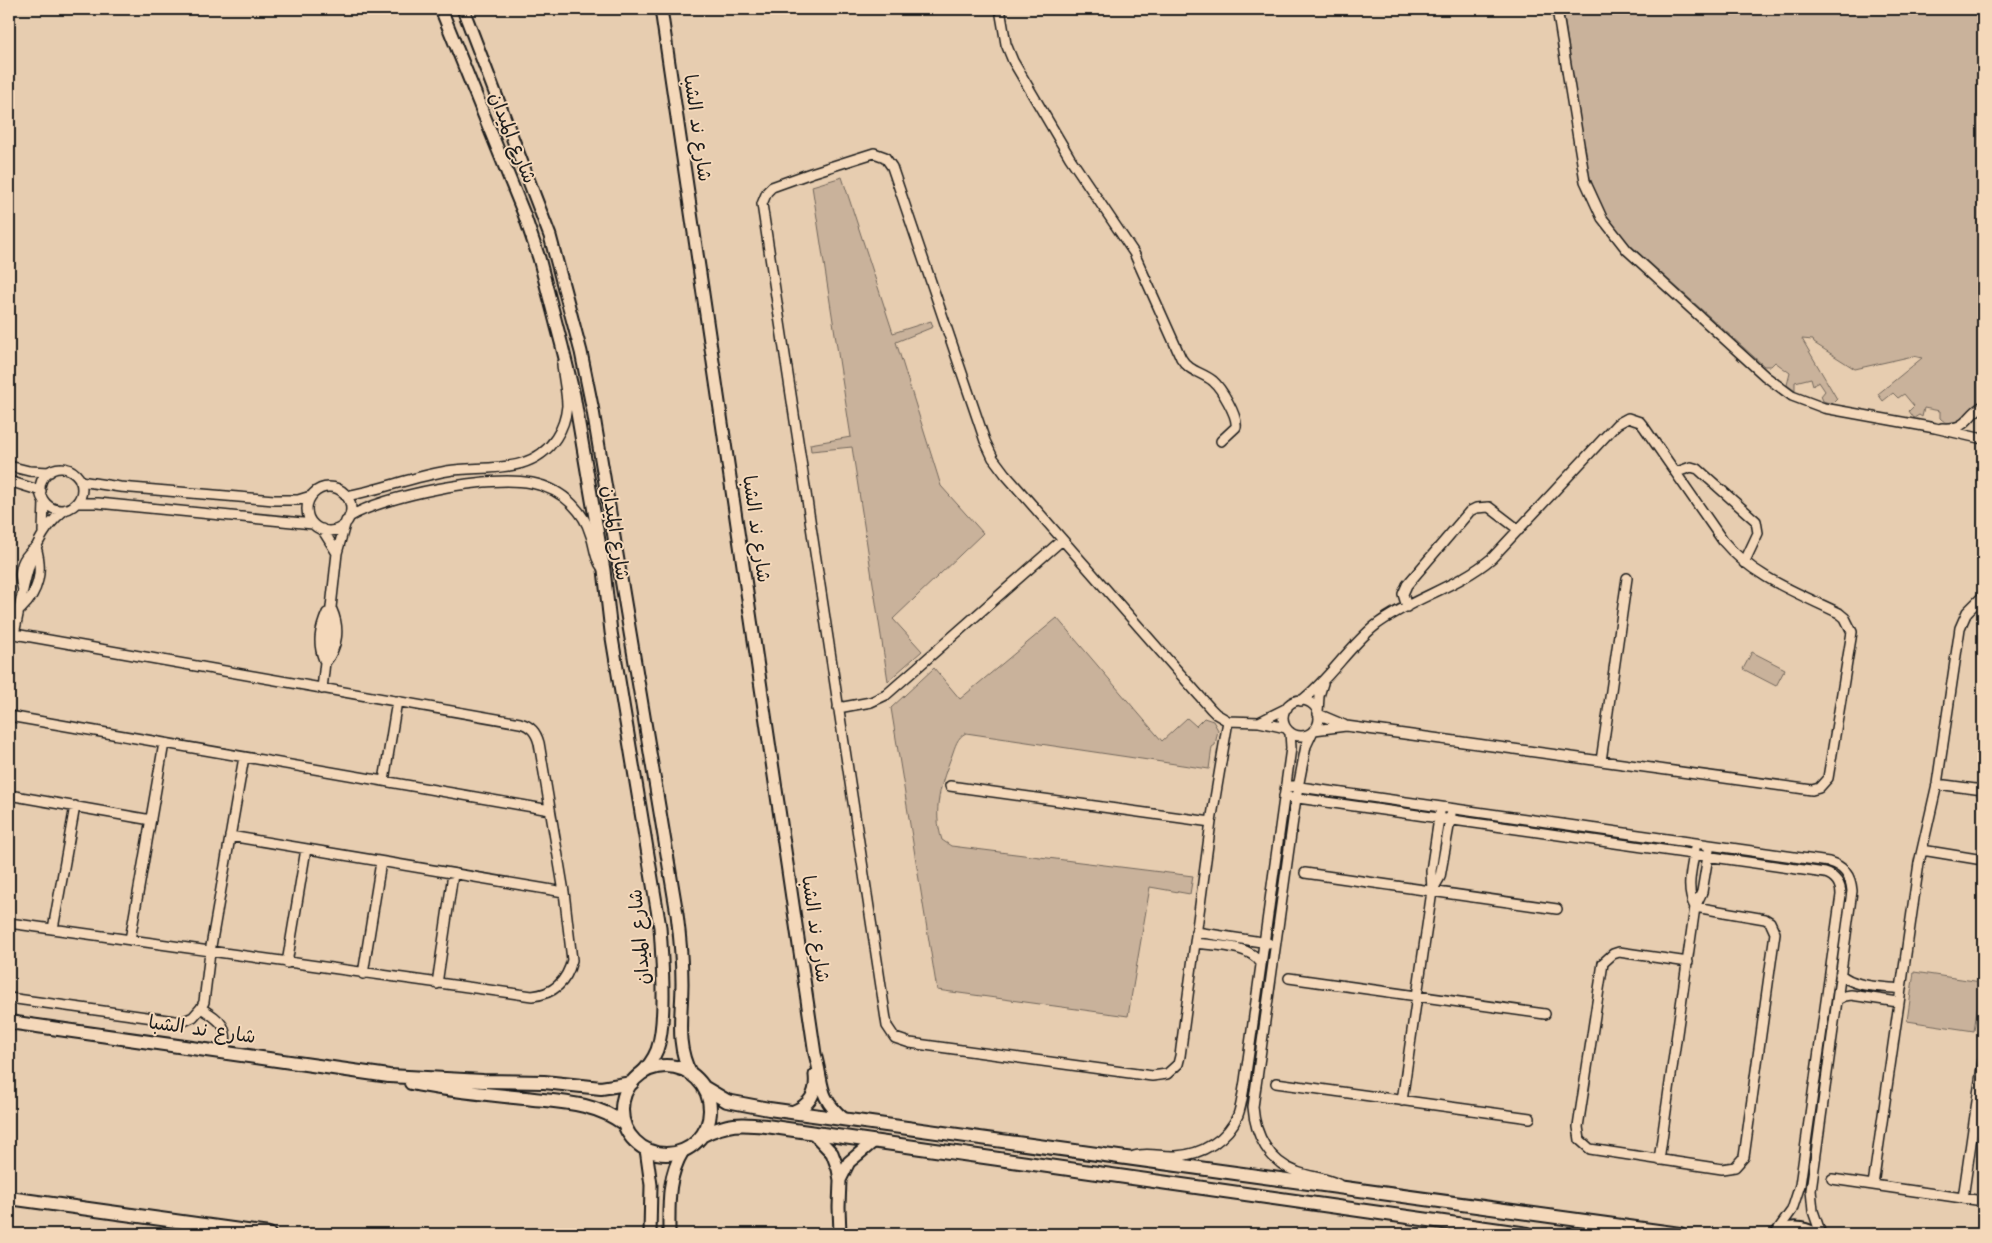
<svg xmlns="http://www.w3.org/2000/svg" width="1992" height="1243" viewBox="0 0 1992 1243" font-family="'Architects Daughter','Playpen Sans Arabic',sans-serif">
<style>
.green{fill:#c9b29b;stroke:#72675c}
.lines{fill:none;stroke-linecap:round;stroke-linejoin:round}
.minor-casing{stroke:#1c1c1c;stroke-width:12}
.tertiary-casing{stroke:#1c1c1c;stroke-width:15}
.secondary-casing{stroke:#1c1c1c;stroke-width:16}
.minor{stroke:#f4d8ba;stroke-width:9}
.tertiary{stroke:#f4d8ba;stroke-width:11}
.secondary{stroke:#f4d8ba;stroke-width:12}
.labels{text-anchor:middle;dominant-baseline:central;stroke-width:4;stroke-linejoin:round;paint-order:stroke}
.street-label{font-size:19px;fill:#1c1c1c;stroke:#f4d8ba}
</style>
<rect width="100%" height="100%" fill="#e7cdb0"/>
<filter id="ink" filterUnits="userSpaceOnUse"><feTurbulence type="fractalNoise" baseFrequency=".02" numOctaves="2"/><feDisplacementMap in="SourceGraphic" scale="10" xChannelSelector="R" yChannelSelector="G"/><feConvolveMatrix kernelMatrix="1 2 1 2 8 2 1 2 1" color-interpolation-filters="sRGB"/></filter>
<g filter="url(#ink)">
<path class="green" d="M1563,9H1983V403C1972,412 1954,433 1940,418V411L1924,408L1922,417L1919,415L1914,418L1909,411L1914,406L1904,394L1898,398L1893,393L1883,401L1878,394L1922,358L1913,356L1855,369L1814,343L1813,340L1802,339L1837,399L1832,404L1823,401L1821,396L1825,391L1819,382L1813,385L1811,378L1795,382V391L1787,385L1790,373L1775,362L1771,366H1764L1628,243L1606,216L1593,188L1585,160Z
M842,177L893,333L931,321L933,327L896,342L941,486L983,533L893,619L922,651L888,681L852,447L811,451L810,444L851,437L812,186Z
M1057,618L1162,741L1187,718L1196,726L1204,718L1213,721L1218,730L1215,745L1212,747L1209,769L966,733C957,737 955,747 952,755C941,783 932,810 942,840L951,846L1193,876L1190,894L1150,887L1128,1016L937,990L891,708L934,668L960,699Z
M1752,652L1785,669L1776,686L1743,669Z
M1914,972L1981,982L1974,1031L1907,1021Z"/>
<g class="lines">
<g class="minor-casing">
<path id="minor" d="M1000,9L1006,44L1013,61L1070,158L1134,253L1181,358C1189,372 1202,372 1213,381C1221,388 1238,416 1236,427L1221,441
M1557,9L1585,181L1602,218L1627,250L1765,376L1792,396L1824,408L1935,428L1983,439
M874,153L885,157L892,167L985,441L993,458L1005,474L1211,709L1216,714L1228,721L1211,822L1180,1056L1178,1064L1167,1074L1152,1076L910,1043L895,1038L887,1026L762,204L767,192L772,187L811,173Z
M1942,428C1969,430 1966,415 1983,406
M9,466L29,471L50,472
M40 489a21 21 0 1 1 42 0a21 21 0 1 1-42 0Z
M1677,472L1691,467L1698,469L1756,521L1758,533L1744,563
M9,481L41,491
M80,481L120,487L274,500H298L311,496
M307 509a22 22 0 1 1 44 0a22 22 0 1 1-44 0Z
M346,496C380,490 412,477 447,471C485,465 531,476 556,438C562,429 566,417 567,406C567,392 563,378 562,364
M77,503H98L313,524
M349,517C387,495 488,475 532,483C547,486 561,493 572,504C580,512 587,522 590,533C595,545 594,558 603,569
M322,529L337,553
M43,532L44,501
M1407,607L1403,594L1407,585L1470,511L1476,508L1489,507L1519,530
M21,609C39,592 43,570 36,547C21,558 17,572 23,590
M9,633L520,723C531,726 536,732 539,743L564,892L572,960C567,981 554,994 532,996L9,923
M14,634C24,590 27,538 66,509
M324,660C317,643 320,629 327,613
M325,663C338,647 340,628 332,610
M322,689L337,553L346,521
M1283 718a18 18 0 1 1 36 0a18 18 0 1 1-36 0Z
M1301,701C1330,679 1348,647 1376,625C1412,598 1458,587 1492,558L1617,424L1628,418L1640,422L1644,427L1723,541C1753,577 1798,593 1839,613L1845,618L1852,632L1828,778L1819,788L1812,790L1346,726L1314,730
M838,708L871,702L886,695L1062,540
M1318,712L1319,696L1323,683
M1318,714L1344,725
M9,716L550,810
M1228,721L1259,722L1286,728
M1259,722L1287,708
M1313,731L1306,746L1296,798L1253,1107C1255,1135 1269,1162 1297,1172C1310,1177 1324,1177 1338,1184
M1601,761L1627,578
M384,781L397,701
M1937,784L1983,790
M1286,785L1829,862C1844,866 1851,876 1852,891L1811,1190L1813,1211L1821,1234
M950,786L1211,822
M9,795L151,820
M1284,796L1825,873C1835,876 1841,884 1841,895L1800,1185L1792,1210L1775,1234
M230,836L564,892
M1695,848C1692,868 1685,889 1695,907
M1922,850L1983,860
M1305,873L1557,909
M1432,891L1440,877L1451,815
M53,929L75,806
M1196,932L1268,943
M130,940L164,743
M1195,943C1216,946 1248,944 1261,963
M1688,962L1619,952L1613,954L1603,963L1578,1127L1580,1140L1590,1149L1722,1169L1735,1167L1744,1157L1775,933L1770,922L1765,919L1695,907
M287,963L306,849
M363,974L381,862
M1840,974C1855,988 1881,986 1900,989
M1289,978L1545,1014
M437,984L453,874
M9,998L175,1021L182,1022L193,1017L201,1008L204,1002L210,952L244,757
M1837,1000L1845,996L1851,995L1898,1002
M201,1008C223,1022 228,1026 225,1052
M1276,1083L1530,1118
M1402,1101L1432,891L1431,871L1440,812
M1134,1156C1148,1152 1162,1157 1176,1156C1202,1155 1228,1139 1238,1115C1242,1104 1243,1092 1245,1081L1291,748L1290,732
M1659,1160L1695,907L1702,892L1709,850
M1832,1179L1983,1201
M1873,1185L1919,863L1937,784L1960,628L1967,612L1983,596
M1963,1198L1983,1060"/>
</g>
<g class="tertiary-casing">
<path id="tertiary" d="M441,9L524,214L539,258L562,346L574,395L604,570L611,632L660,927C662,958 667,1022 657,1050C653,1060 647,1068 639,1075
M463,9L550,236L581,352L593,411L677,914C680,937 682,960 682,983C682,1015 675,1045 691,1074
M661,9L815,1054C824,1085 817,1096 844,1119
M792,1112C810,1105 817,1094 815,1075
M814,1134L832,1153L838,1169L840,1180L839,1207L840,1234
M646,1149L651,1185L650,1234
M840,1180L849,1162L873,1142
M669,1234C669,1205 667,1177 683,1151"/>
</g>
<g class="secondary-casing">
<path id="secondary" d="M9,1022L389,1076L483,1081L544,1082L601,1088L632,1083
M622 1110a44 44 0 1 1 88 0a44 44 0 1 1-88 0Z
M411,1083C448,1091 487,1094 525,1098C560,1102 595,1102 624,1124
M705,1088L727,1101L769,1109L1680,1234
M703,1135C728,1123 740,1123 766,1126L1528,1234
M9,1198L269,1234
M1777,1234C1789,1226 1803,1227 1815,1234"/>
</g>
<use href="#minor" class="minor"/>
<use href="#tertiary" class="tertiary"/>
<use href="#secondary" class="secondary"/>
</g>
</g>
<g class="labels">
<g class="street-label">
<text transform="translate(697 128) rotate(82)">شارع ند الشبا</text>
<text transform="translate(512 138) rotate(68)">شارع الميدان</text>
<text transform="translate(756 529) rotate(82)">شارع ند الشبا</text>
<text transform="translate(615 533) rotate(81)">شارع الميدان</text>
<text transform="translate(815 929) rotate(82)">شارع ند الشبا</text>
<text transform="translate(640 937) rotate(-95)">شارع الميدان</text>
<text transform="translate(202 1030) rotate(8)">شارع ند الشبا</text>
</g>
</g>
<rect width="1992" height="1243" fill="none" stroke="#f4d8ba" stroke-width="30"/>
<rect x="15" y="15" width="1962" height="1213" fill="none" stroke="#1c1c1c" stroke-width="2" filter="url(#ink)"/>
</svg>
